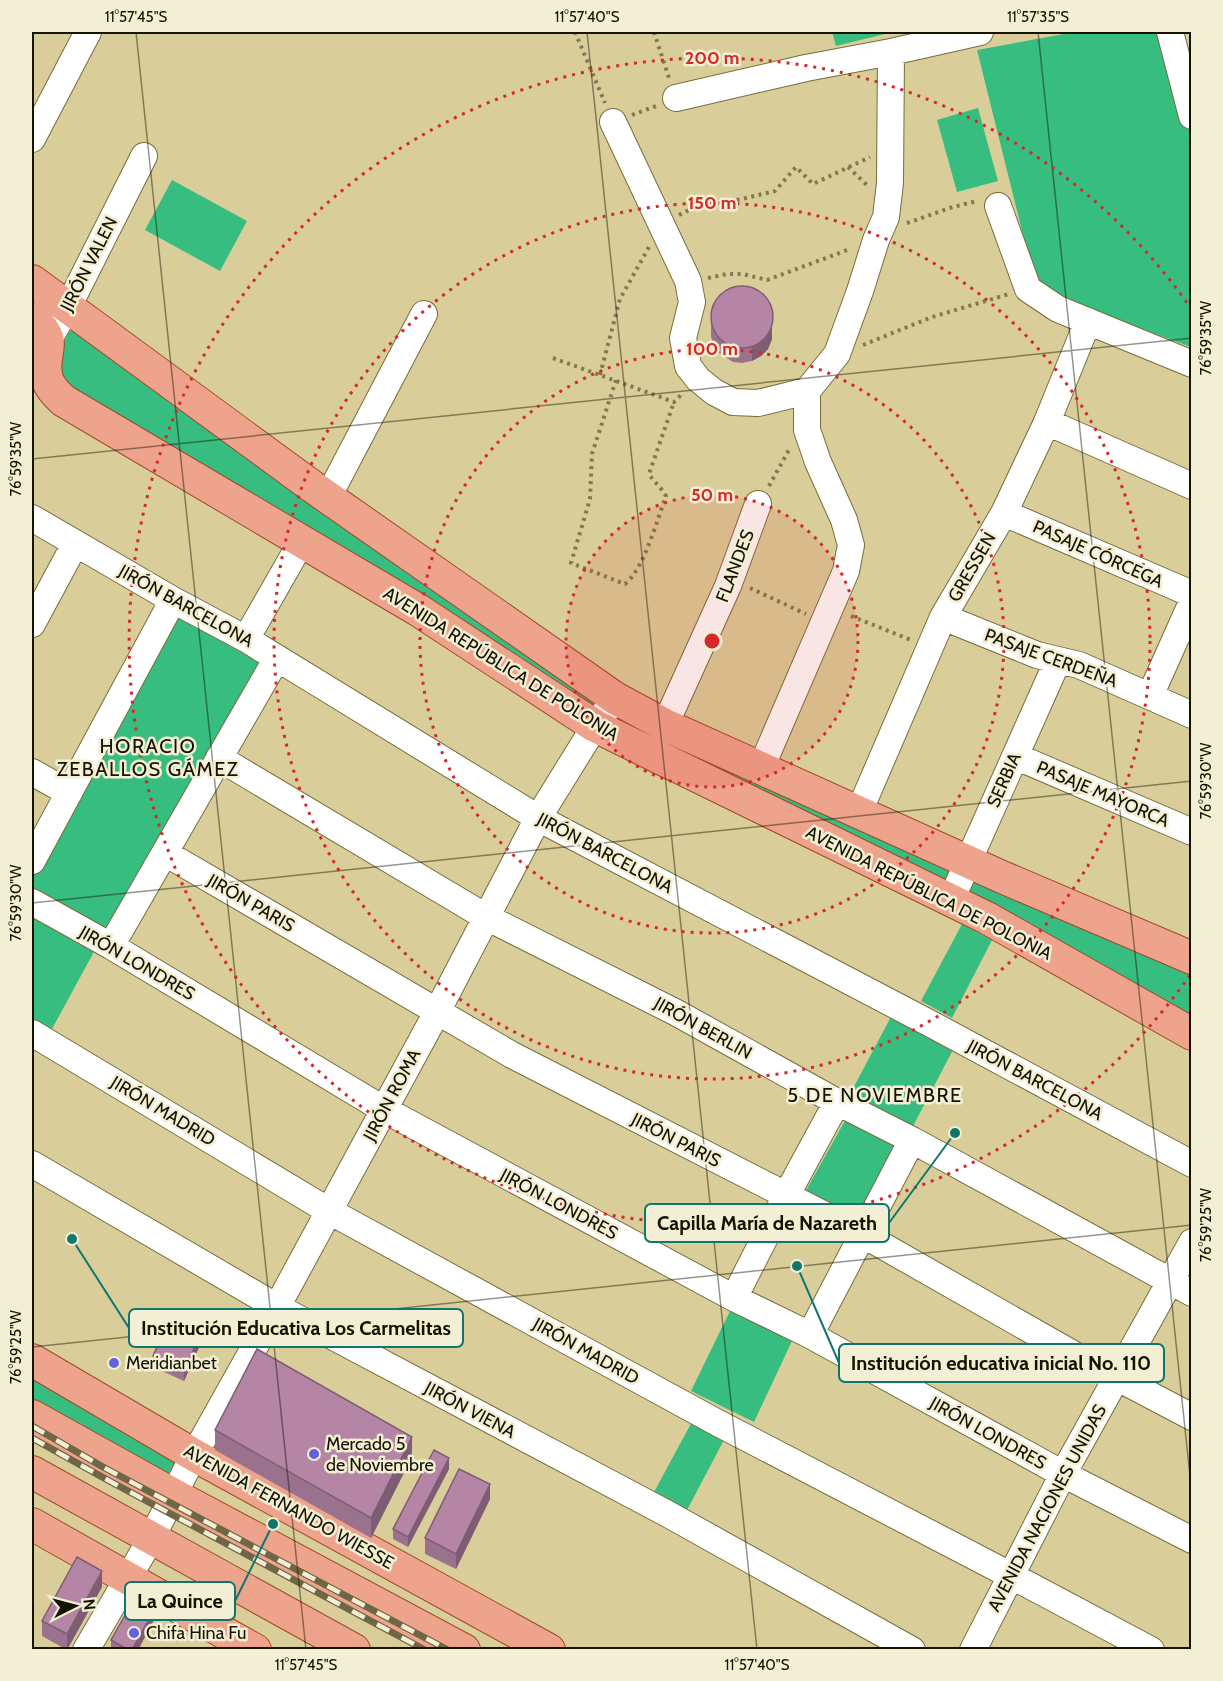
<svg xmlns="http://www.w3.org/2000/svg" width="1223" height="1681" viewBox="0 0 1223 1681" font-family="Cabin,sans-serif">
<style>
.green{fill:#36bd7f}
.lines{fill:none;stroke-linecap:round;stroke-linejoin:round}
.minor-casing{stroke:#776d3b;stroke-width:28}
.major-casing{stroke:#9c4a29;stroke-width:34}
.path{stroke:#817954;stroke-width:4;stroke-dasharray:3 4.5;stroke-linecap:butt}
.minor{stroke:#fff;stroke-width:26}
.major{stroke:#eea48c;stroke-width:32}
.rail-casing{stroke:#6e6645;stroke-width:7}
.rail{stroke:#f3efd4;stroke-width:4.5;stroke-dasharray:14;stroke-linecap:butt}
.wall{fill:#9b728e}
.shaded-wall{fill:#7e5d74}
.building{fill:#b485a5;stroke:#7e5d74;stroke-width:1.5}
.ticks{fill:none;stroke:#171301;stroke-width:1.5;stroke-opacity:0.45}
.ring{fill:none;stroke:#d62828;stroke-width:3;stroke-dasharray:3 6}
.poi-dot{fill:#6263db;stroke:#f3efd4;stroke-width:2}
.labels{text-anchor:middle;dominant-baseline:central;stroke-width:5;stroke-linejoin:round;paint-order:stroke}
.street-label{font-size:18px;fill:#171301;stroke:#f3efd4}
.poi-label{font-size:18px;fill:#171301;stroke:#f3efd4;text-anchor:start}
.neighbourhood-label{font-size:20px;letter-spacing:1.5px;fill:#171301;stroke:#f3efd4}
.centre{fill:#d62828;stroke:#f3efd4;stroke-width:3}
.ring-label{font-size:18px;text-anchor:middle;font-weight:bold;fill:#d62828;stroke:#f3efd4;stroke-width:5;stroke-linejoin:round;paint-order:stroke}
.leader{fill:none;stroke:#0f766e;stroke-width:2}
.callout-dot{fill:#0f766e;stroke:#f3efd4;stroke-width:2}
.callout{fill:#f3efd4;stroke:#0f766e;stroke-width:2}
.callout-label{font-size:20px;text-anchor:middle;font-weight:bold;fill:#171301}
.neatline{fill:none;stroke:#171301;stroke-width:2}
.ticks-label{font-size:15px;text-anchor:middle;fill:#171301}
</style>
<rect width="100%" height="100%" fill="#d9ce99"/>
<path class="green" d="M832,32H893L836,46Z
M1075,32H1166L1191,129V347L1045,293L1030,263L977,50Z
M978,108L998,181L957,192L937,120Z
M172,180L247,221L220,271L145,230Z
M76,329L599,699L595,706L68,397L55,361L69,332Z
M178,616L268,668L112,941L32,899V874Z
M641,724L1191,973V1025L630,731Z
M34,913L96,948L52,1029L32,1018V918Z
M962,924L992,940L952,1018L921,1001Z
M893,1013L955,1046L911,1130L849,1096Z
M847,1117L899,1147L856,1223L804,1194Z
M730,1311L792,1341L754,1422L691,1391Z
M32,1378L176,1461L168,1474L32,1412Z
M694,1418L726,1436L686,1512L653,1494Z"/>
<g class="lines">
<g class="minor-casing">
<path id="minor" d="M1170,32L1192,116
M676,98L806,68L891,52L980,32
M613,122L688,281L692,302L683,338L688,366L698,379L714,392L733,402L758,403L807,391
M32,139L88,32
M998,206L1028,289L1058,309L1192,364
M41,352L68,307L144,156
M1047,422L1192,486
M328,497L424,314
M1004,513L1192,594
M32,518L173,600L246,639L538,818L931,1024L1192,1164
M943,617L1037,655L1079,665L1192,715
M32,624L75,544
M246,639L302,541
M1150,696L1192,602
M665,725L728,586L758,504
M1015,756L1192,832
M219,758L486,917L675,1012L837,1102L912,1140L1192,1293
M761,768L846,571L851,545L844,520L818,462L807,430V391L837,354L860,291L876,240L886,217L890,183L891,52
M32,772L69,793
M859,812L943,617L1004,513L1047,422L1088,321
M165,853L512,1055L862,1234L1080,1358L1192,1417
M32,861L173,600
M951,900L1058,660
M32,902L111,946L383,1109L734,1298L810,1335L1063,1474L1192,1540
M111,946L277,658
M32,1033L329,1211L716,1422L1010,1575L1151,1650
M32,1164L277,1307L666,1513L912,1650
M734,1298L786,1196L837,1102
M810,1335L912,1140
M86,1650L152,1537L194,1455L277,1307L437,1012L538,818L595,726L615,698
M973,1650L1063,1474L1192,1242"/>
</g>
<g class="major-casing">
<path id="major" d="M32,281L313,487L615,698L665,725L1002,877L1192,958
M32,319C62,342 39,353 47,379C50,388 57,395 64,401L418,610L595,726L987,918L1192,1034
M32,1360L194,1455L549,1650
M32,1416L174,1495L464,1650
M32,1472L354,1650
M32,1524L255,1650"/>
</g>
<path class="path" d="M575,32L605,103
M654,32L669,78
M632,115L656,106
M848,167L869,187
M679,215L693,208L742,199L775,191L796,167L813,184L870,157
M907,223L953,207L977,201
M708,278L727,274H743L767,280L850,249
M863,345L932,317L1009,294
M553,358L674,402L682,394
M600,375L620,299L649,247
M616,380L592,454L590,499L571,563L625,584C644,569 657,520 666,496C661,487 654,482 649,474L674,402
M769,486L790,448
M750,588L806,614
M851,616L911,640"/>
<use href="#minor" class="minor"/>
<use href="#major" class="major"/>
<g class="rail-casing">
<path id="rail" d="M32,1426L103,1467L448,1650
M32,1438L102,1477L425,1650"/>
</g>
<use href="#rail" class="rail"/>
</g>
<path class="wall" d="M711,313L772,329V339L768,349L761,356L752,361L742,363L733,362L719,353L714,345L711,337Z
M204,1336L184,1381L153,1367V1356Z
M215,1430L412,1457L371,1538L215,1450Z
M449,1469L408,1547L393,1539V1529Z
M490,1499L456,1569L425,1554V1538Z
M102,1587L67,1650L42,1636V1621Z
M156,1616L138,1650H111V1640Z"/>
<path class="shaded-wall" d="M772,314V339L768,349L761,356L752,361V346Z
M204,1326V1336L184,1381V1371Z
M412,1437V1457L371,1538V1518Z
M449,1458V1469L408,1547V1537Z
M490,1484V1499L456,1569V1554Z
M102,1571V1587L67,1650V1634Z
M156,1606V1616L138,1650H132Z"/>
<path class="building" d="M711 317a31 31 0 1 1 62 0a31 31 0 1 1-62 0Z
M173,1312L204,1326L184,1371L153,1356Z
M257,1349L412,1437L371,1518L215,1430Z
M434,1450L449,1458L408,1537L393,1529Z
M459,1469L490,1484L456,1554L425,1538Z
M77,1557L102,1571L67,1634L42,1621Z
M137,1594L156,1606L132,1650H128L111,1640Z"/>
<path class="ticks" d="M136,32L306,1650M587,32L757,1650M1038,32L1192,1495M32,459L1192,338M32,903L1192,781M32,1347L1192,1225"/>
<circle cx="712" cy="641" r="146" fill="#d62828" fill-opacity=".12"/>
<g class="ring">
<circle cx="712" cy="641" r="146"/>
<circle cx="712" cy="641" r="292"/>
<circle cx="712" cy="641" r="438"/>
<path d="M1190 975A583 583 0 1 1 1190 307"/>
</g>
<g class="poi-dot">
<circle cx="114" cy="1363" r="6"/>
<circle cx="314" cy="1454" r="6"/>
<circle cx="134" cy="1633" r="6"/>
</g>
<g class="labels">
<g class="street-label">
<text transform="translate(89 264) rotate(-63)">JIRÓN VALEN</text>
<text transform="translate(1098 554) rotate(24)">PASAJE CÓRCEGA</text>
<text transform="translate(735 566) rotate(-69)">FLANDES</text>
<text transform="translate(972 567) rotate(-60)">GRESSEN</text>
<text transform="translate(186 606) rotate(29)">JIRÓN BARCELONA</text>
<text transform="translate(1051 658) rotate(20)">PASAJE CERDEÑA</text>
<text transform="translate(501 664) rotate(32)">AVENIDA REPÚBLICA DE POLONIA</text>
<text transform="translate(1004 780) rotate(-66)">SERBIA</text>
<text transform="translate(1103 794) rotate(23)">PASAJE MAYORCA</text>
<text transform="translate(605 853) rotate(28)">JIRÓN BARCELONA</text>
<text transform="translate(929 893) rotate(27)">AVENIDA REPÚBLICA DE POLONIA</text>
<text transform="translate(251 903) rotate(30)">JIRÓN PARIS</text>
<text transform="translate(137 963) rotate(30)">JIRÓN LONDRES</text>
<text transform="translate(703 1028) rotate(29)">JIRÓN BERLIN</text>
<text transform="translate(1035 1080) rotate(28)">JIRÓN BARCELONA</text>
<text transform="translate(392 1095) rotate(-62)">JIRÓN ROMA</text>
<text transform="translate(163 1111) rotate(31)">JIRÓN MADRID</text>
<text transform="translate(676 1140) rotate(27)">JIRÓN PARIS</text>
<text transform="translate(559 1204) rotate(28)">JIRÓN LONDRES</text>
<text transform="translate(586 1351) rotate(29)">JIRÓN MADRID</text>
<text transform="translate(470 1410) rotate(28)">JIRÓN VIENA</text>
<text transform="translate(988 1433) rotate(29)">JIRÓN LONDRES</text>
<text transform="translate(289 1507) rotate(29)">AVENIDA FERNANDO WIESSE</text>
<text transform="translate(1047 1508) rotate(-62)">AVENIDA NACIONES UNIDAS</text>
</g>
<g class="poi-label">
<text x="126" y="1363">Meridianbet</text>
<text x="326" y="1444">Mercado 5<tspan x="326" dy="21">de Noviembre</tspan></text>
<text x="146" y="1633">Chifa Hina Fu</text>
</g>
<g class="neighbourhood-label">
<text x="148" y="746">HORACIO<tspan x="148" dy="23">ZEBALLOS GÁMEZ</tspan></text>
<text x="875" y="1095">5 DE NOVIEMBRE</text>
</g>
</g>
<circle cx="712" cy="641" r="9" class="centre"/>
<g class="ring-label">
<text x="712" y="64">200 m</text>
<text x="712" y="209">150 m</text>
<text x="712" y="355">100 m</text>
<text x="712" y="501">50 m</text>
</g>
<path class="leader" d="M955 1133L889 1223M72 1239L129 1328M797 1266L839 1363M273 1524L235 1601"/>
<g class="callout-dot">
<circle cx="955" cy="1133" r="6"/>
<circle cx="72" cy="1239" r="6"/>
<circle cx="797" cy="1266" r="6"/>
<circle cx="273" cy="1524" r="6"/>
</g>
<g class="callout">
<rect x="645" y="1204" width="244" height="38" rx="6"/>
<rect x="129" y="1309" width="334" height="38" rx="6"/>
<rect x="839" y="1344" width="325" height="38" rx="6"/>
<rect x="125" y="1582" width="110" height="38" rx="6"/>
</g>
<g class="callout-label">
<text x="767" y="1230">Capilla María de Nazareth</text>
<text x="296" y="1335">Institución Educativa Los Carmelitas</text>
<text x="1001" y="1370">Institución educativa inicial No. 110</text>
<text x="180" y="1608">La Quince</text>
</g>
<rect width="1223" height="1681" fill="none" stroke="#f3efd4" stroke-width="66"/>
<g transform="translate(75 1606) rotate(84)" stroke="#f3efd4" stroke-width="4.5" paint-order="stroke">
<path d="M0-4.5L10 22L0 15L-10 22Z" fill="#171301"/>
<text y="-9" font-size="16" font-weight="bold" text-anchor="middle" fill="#171301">N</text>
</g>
<rect x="33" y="33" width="1157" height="1615" class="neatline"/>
<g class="ticks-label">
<text x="136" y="22">11°57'45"S</text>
<text x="587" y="22">11°57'40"S</text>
<text x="1038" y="22">11°57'35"S</text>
<text transform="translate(1206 338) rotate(-90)" y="5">76°59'35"W</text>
<text transform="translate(16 459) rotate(-90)" y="5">76°59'35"W</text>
<text transform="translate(1206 781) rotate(-90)" y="5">76°59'30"W</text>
<text transform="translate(16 903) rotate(-90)" y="5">76°59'30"W</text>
<text transform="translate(1206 1225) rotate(-90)" y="5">76°59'25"W</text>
<text transform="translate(16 1347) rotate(-90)" y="5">76°59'25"W</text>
<text x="306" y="1670">11°57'45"S</text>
<text x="757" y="1670">11°57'40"S</text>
</g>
</svg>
